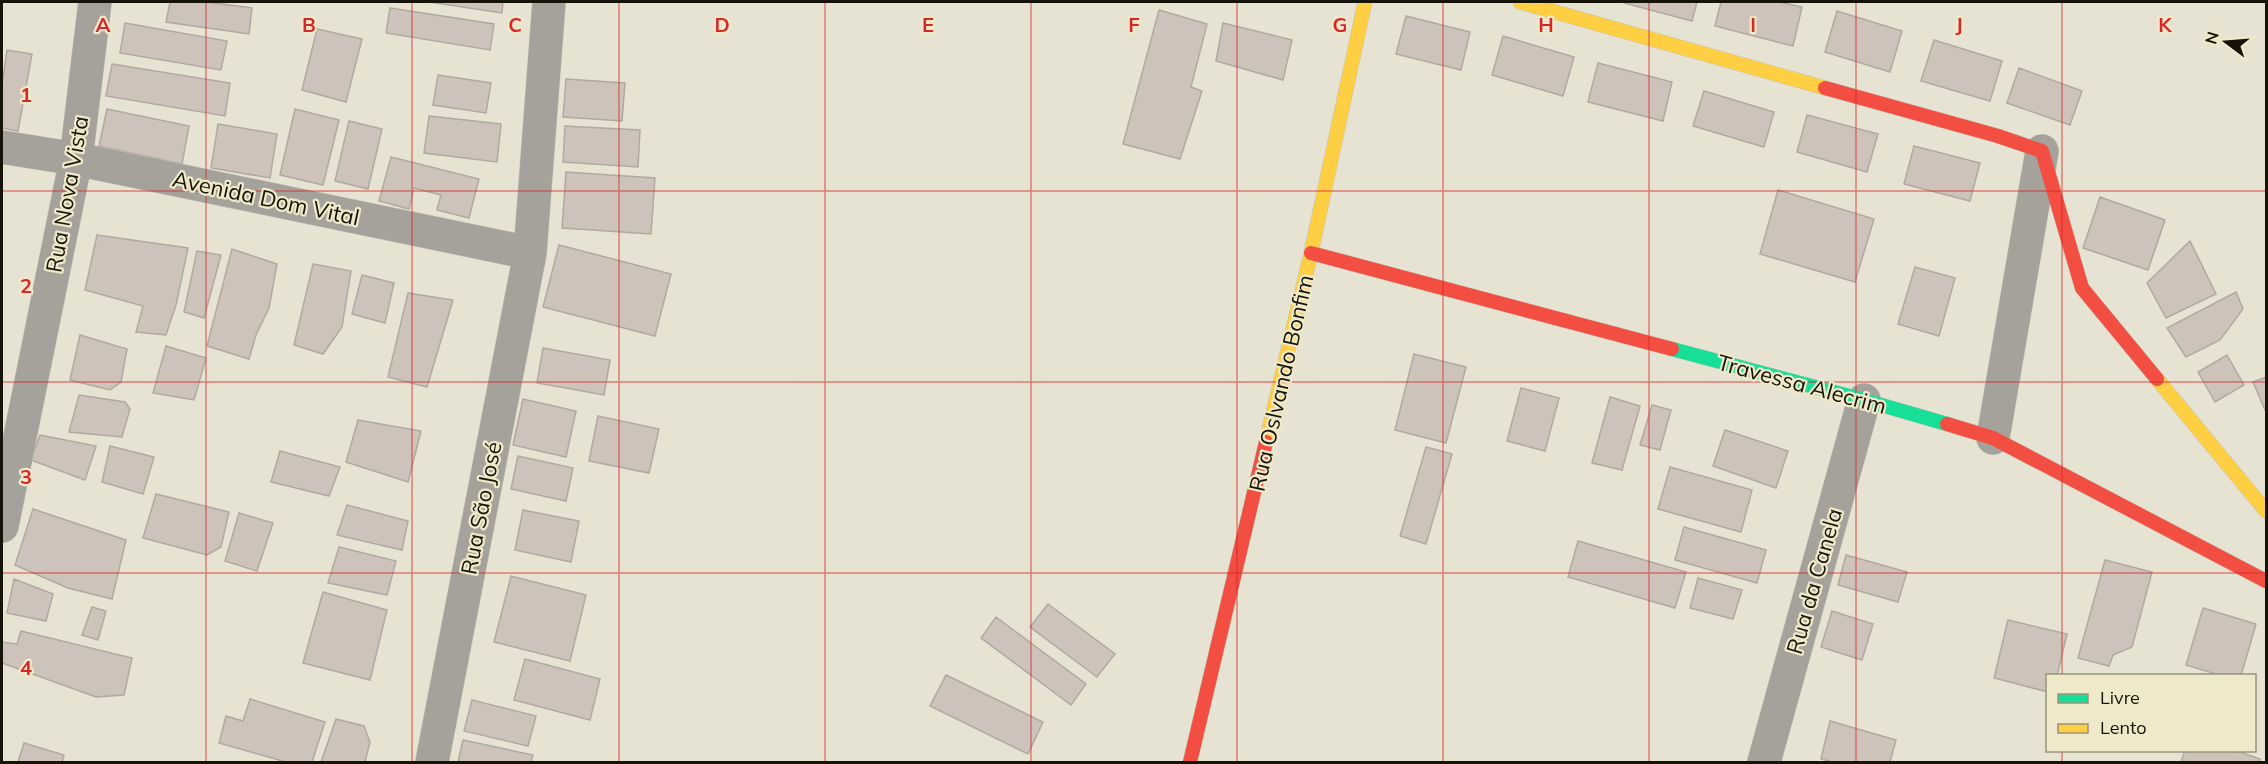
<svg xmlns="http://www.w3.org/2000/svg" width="2268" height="764" viewBox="0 0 2268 764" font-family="Mulish,sans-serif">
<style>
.building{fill:#cdc3ba;stroke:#b1a9a1;stroke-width:1.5}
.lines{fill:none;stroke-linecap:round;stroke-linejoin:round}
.street-casing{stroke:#c4c1b4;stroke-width:34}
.fast-casing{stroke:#c4c1b4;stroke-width:15}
.slow-casing{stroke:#c4c1b4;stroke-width:15}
.jam-casing{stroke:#c4c1b4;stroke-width:15}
.street{stroke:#a4a29b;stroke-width:33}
.fast{stroke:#16e098;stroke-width:14}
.slow{stroke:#ffcf43;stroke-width:14}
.jam{stroke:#f24e42;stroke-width:14}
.grid{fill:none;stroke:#d62828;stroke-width:1.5;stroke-opacity:0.55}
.labels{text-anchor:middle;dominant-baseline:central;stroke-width:4.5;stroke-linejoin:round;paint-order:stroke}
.street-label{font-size:22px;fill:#161409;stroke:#efe9ca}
.grid-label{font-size:20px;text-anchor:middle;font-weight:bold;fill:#d62828;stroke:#efe9ca;stroke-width:4.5;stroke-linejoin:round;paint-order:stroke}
</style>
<rect width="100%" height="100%" fill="#e7e3d2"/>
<path class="building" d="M170,2H207L252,8L249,34L166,22Z
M429,2H503L502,13Z
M1624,2H1697L1692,21L1624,3Z
M1721,2H1779L1802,7L1793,46L1715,26Z
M390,8L494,24L490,50L386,33Z
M1159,10L1207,24L1191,87L1202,91L1180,159L1123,144Z
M1837,11L1902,31L1890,72L1825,52Z
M1406,16L1470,32L1461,70L1396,54Z
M125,23L227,41L221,70L120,53Z
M1223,23L1292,40L1283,80L1216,61Z
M317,29L362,39L346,102L302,90Z
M1503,36L1574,57L1563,96L1492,75Z
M1934,40L2002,61L1990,101L1921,81Z
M7,50L32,54L18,131L2,128V85Z
M1598,63L1672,82L1663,121L1588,102Z
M112,64L230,83L225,116L106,96Z
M2019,68L2082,91L2070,125L2007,103Z
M438,75L491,83L486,113L433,105Z
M566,79L625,83L622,121L563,117Z
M1704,91L1774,112L1764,147L1693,126Z
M107,109L189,126L182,164L99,146Z
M295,109L339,120L323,185L280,175Z
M1807,115L1878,134L1867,172L1797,152Z
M429,116L501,124L497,162L424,153Z
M349,121L382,129L368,189L335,181Z
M218,124L277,134L270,178L211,168Z
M565,126L640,130L638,167L563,162Z
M1914,146L1980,163L1970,201L1904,184Z
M391,157L479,179L469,218L437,210L441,195L414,188L409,209L379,201Z
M566,172L655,178L651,234L562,228Z
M1778,190L1874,219L1855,282L1760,254Z
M2100,197L2165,220L2148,270L2083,248Z
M97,235L188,248L176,305L166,335L136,332L143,306L85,290Z
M2190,241L2216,294L2166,318L2147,283Z
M559,245L671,274L655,336L543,307Z
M232,249L277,264L269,308L256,335L249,359L207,346Z
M197,251L221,255L204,318L184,312Z
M313,264L351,271L342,327L323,354L294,345Z
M1915,267L1955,278L1939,336L1898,324Z
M362,275L394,283L385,323L352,314Z
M2236,292L2243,309L2220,340L2186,357L2167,328Z
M408,293L453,300L427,387L388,377Z
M80,335L127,349L121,382L110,390L70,380Z
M166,346L206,358L194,400L153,393Z
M543,348L610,360L604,395L537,383Z
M1414,354L1466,367L1446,443L1395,430Z
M2227,355L2244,385L2215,402L2198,372Z
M2266,377V409L2265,410L2253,382Z
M1521,388L1559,398L1545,451L1507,441Z
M79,395L125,402L130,409L122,437L69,432Z
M1610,397L1640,406L1622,470L1592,463Z
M523,399L576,411L566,457L513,445Z
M1652,405L1671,410L1660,450L1640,445Z
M598,416L659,429L649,473L589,461Z
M358,420L421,431L408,482L346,462Z
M1725,430L1788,451L1776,488L1713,466Z
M40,435L96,446L85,480L31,460Z
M110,446L154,457L143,494L102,482Z
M1426,447L1452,454L1426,544L1400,536Z
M280,451L340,467L329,496L271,482Z
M518,456L573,468L566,501L511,489Z
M1670,467L1752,490L1741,532L1658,509Z
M156,494L229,512L221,547L207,555L143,538Z
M347,505L408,521L402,550L337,535Z
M33,509L126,540L112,599L68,588L15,565Z
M523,510L579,521L571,562L515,550Z
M239,513L273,523L257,571L225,561Z
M1684,527L1766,550L1757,583L1675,560Z
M1578,541L1686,572L1675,608L1568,577Z
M339,547L396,561L387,595L328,583Z
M1846,555L1907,572L1898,602L1838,585Z
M2105,560L2152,572L2132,647L2113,655L2109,666L2078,658Z
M511,576L586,595L570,661L494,642Z
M1698,578L1742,590L1733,619L1690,608Z
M14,579L53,594L46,621L7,613Z
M323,592L387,610L370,680L303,663Z
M1048,604L1115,654L1097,677L1030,627Z
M92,607L106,611L98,640L82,635Z
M2203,608L2256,624L2241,676H2222L2186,665Z
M1832,611L1873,624L1862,660L1821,647Z
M996,617L1086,684L1071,705L981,638Z
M2008,620L2067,634L2057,676H2048V692L1994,678Z
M21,631L132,658L124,695L96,697L2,663V642L17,644Z
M525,659L600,679L590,720L514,700Z
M946,675L1043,722L1028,754L930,706Z
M250,699L325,722L312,762H286L219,743L226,716L243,721Z
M472,700L536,716L528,746L464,731Z
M336,719L364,726L370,742L365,762H321Z
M1830,721L1896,740L1890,762H1833L1821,759Z
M463,740L533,755L531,762H458Z
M24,743L64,755L62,762H18Z
M2185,750H2234L2260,759L2259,762H2181Z"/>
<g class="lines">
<g class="street-casing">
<path id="street" d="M2,147L76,159L530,253
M1993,438L2042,151
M2,526L76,159L95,2
M432,762L530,253L549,2
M1764,762L1864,400"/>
</g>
<g class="fast-casing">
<path id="fast" d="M1672,349L1864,400L1947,424"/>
</g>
<g class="slow-casing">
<path id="slow" d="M1520,2L1825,88
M2157,379L2266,511
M1266,442L1311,253L1365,2"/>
</g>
<g class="jam-casing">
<path id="jam" d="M1825,88L1998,136L2042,151L2082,288L2157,379
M1311,253L1672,349
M1947,424L1993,438L2266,581
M1190,762L1266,442"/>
</g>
<use href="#street" class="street"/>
<use href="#fast" class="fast"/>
<use href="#slow" class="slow"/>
<use href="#jam" class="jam"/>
</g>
<path class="grid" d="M206,2V762M412,2V762M619,2V762M825,2V762M1031,2V762M1237,2V762M1443,2V762M1649,2V762M1856,2V762M2062,2V676M2,191H2266M2,382H2266M2,573H2266M2062,750V762"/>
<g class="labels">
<g class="street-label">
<text transform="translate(67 194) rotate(-80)">Rua Nova Vista</text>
<text transform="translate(266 198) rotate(12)">Avenida Dom Vital</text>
<text transform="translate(1281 383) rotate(-77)">Rua Oslvando Bonfim</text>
<text transform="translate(1802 384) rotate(15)">Travessa Alecrim</text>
<text transform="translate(481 508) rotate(-79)">Rua São José</text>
<text transform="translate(1814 581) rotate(-74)">Rua da Canela</text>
</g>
</g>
<g class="grid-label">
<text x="103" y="32">A</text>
<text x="309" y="32">B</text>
<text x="515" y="32">C</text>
<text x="722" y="32">D</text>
<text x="928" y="32">E</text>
<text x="1134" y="32">F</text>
<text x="1340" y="32">G</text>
<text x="1546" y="32">H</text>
<text x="1753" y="32">I</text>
<text x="1959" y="32">J</text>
<text x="2165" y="32">K</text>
<text x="26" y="102">1</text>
<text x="26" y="293">2</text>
<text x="26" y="484">3</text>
<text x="26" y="675">4</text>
</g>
<rect width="2268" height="764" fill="none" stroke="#161409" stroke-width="6"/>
<rect x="2046" y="674" width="210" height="78" fill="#efe9ca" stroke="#98947d" stroke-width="1.5"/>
<rect x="2058" y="694" width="30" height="9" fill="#16e098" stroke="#98947d" stroke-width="1.5"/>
<text x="2100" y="704" font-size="18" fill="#161409">Livre</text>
<rect x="2058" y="724" width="30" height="9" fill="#ffcf43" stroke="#98947d" stroke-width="1.5"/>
<text x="2100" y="734" font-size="18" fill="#161409">Lento</text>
<g transform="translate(2226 42) rotate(286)" stroke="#efe9ca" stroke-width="4.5" paint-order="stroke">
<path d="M0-4.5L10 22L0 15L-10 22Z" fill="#161409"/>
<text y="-9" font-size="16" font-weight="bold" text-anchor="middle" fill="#161409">N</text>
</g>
</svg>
